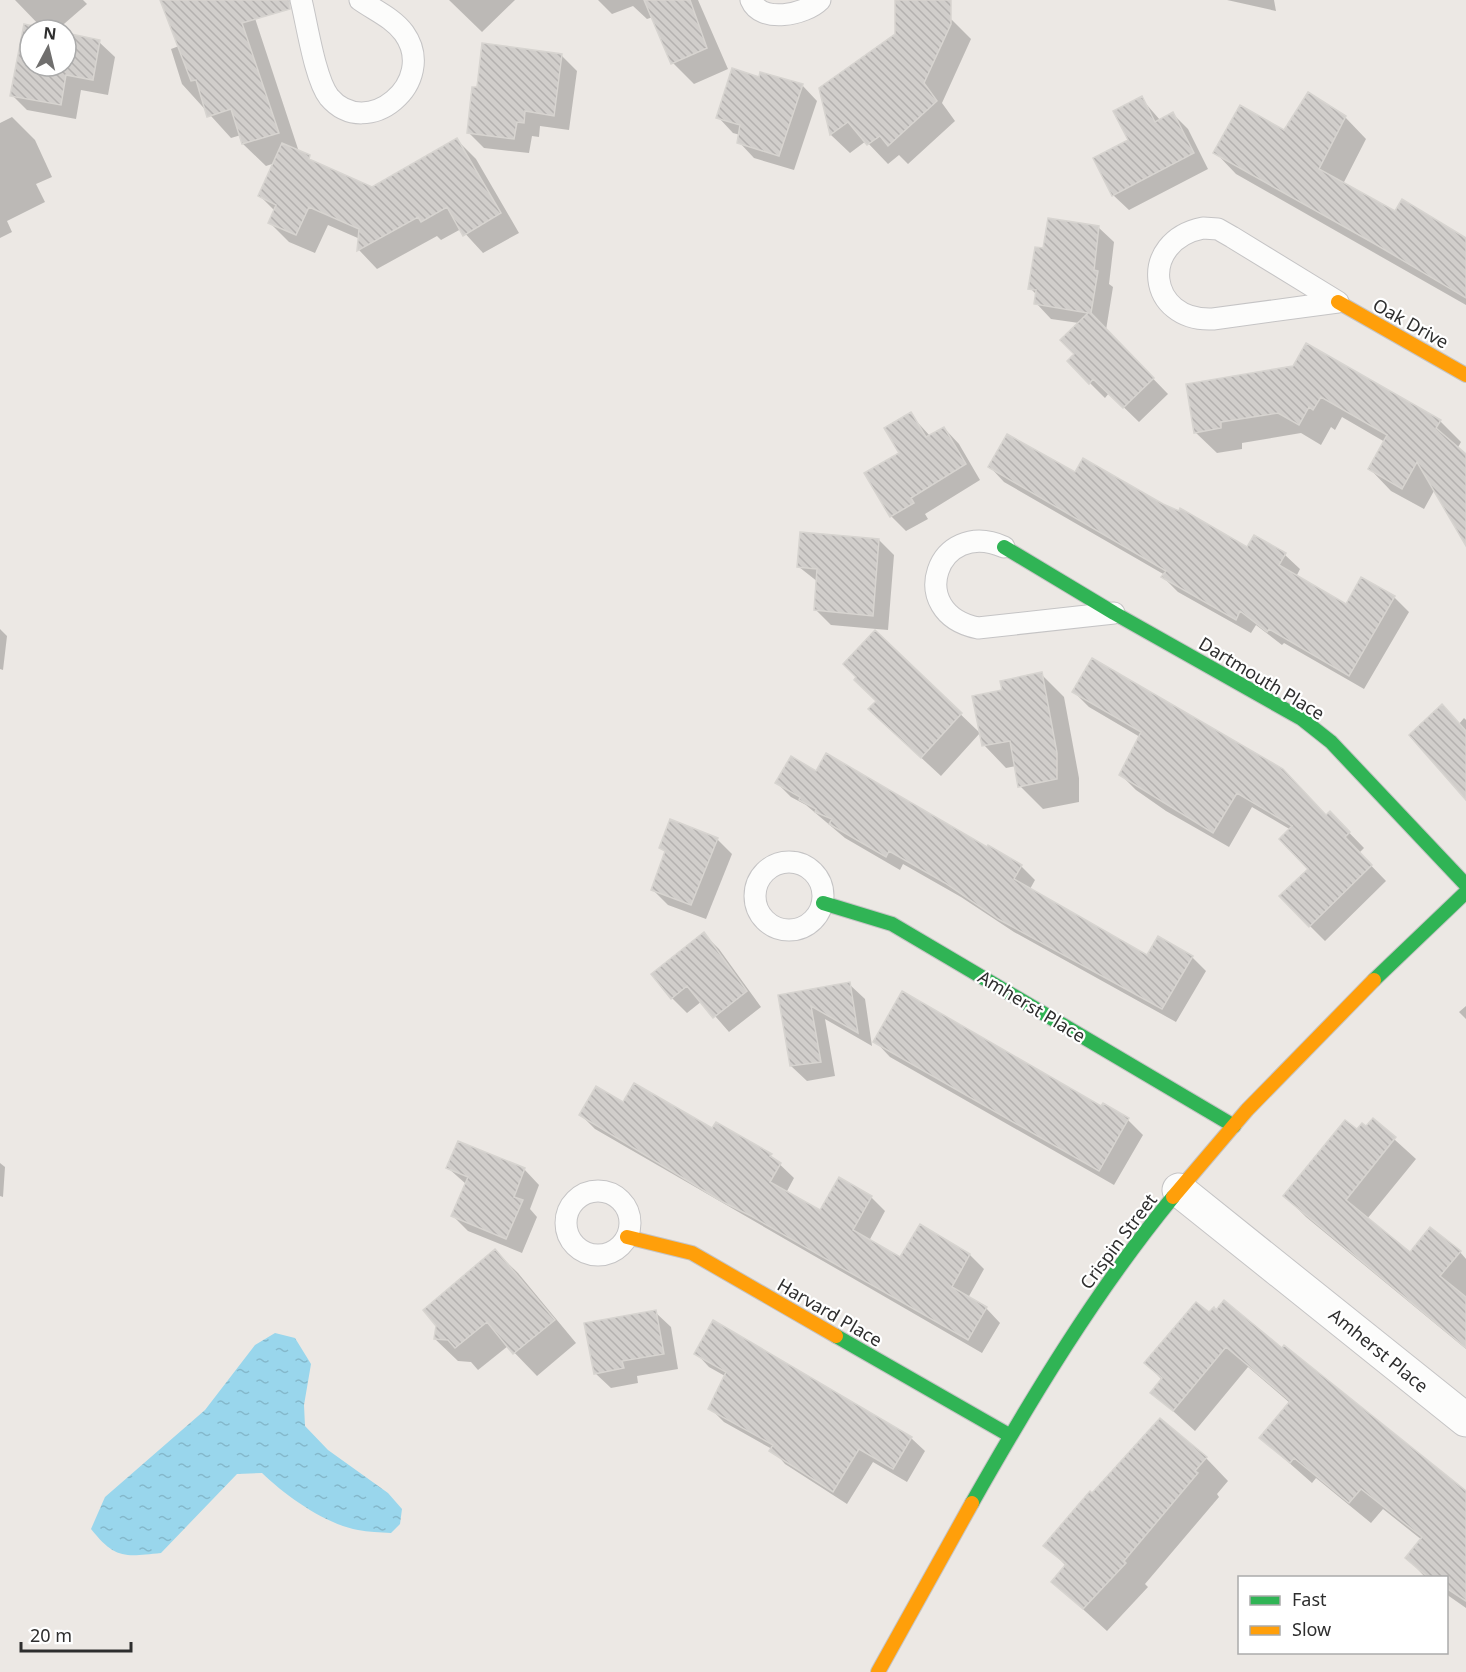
<svg xmlns="http://www.w3.org/2000/svg" width="1466" height="1672" viewBox="0 0 1466 1672" font-family="'Noto Sans',sans-serif">
<style>
.water{fill:url(#water-ripples)}
.shadow{fill:#0003}
.building{fill:url(#building-back-hatch);stroke:#d7d4d0;stroke-width:1.5}
.lines{fill:none;stroke-linecap:round;stroke-linejoin:round}
.lane-casing{stroke:#c5c4c5;stroke-width:23}
.street-casing{stroke:#c5c4c5;stroke-width:35}
.fast-casing{stroke:#c5c4c5;stroke-width:16}
.slow-casing{stroke:#c5c4c5;stroke-width:16}
.lane{stroke:#fcfcfb;stroke-width:21}
.street{stroke:#fcfcfb;stroke-width:33}
.fast{stroke:#30b455;stroke-width:14}
.slow{stroke:#ff9f0a;stroke-width:14}
.labels{text-anchor:middle;dominant-baseline:central;stroke-width:4.5;stroke-linejoin:round;paint-order:stroke}
.street-label{font-size:18px;fill:#2e2e2e;stroke:#fff}
</style>
<defs>
<pattern id="water-ripples" width="26" height="14" patternUnits="userSpaceOnUse" patternTransform="scale(1.5)"><rect width="26" height="14" fill="#99d6ec"/><path d="M2 4q2-2 4 0t4 0M15 11q2-2 4 0t4 0" fill="none" stroke="#84b8cb"/></pattern>
<pattern id="building-back-hatch" width="6" height="6" patternUnits="userSpaceOnUse" patternTransform="scale(1.5)"><rect width="6" height="6" fill="#d1cecb"/><path d="M-1 5l2 2M0 0l6 6M5-1l2 2" fill="none" stroke="#b4b1af"/></pattern>
</defs>
<rect width="100%" height="100%" fill="#ece8e4"/>
<path class="water" d="M275,1333L295,1338L311,1364L304,1405L305,1426L328,1450L388,1493L402,1509L400,1524L391,1533C380,1532 368,1532 358,1530C325,1524 286,1496 262,1473L237,1474L161,1553C124,1557 115,1559 91,1529L105,1497L205,1410L255,1345Z"/>
<path class="shadow" d="M15,0H83L87,4L57,30H30V66H66V34L99,42L115,57L108,95L81,90L76,119L27,110L12,95L25,26L43,29Z
M163,0H249L299,152L317,164L372,189L457,140L476,159L519,233L483,253L461,229L441,240L437,236L377,269L359,250L360,239L328,225L315,253L289,242L270,223L275,211L260,196L275,163L266,166L243,144L241,135L231,138L182,84L171,49L179,46Z
M449,0H515L482,32Z
M598,0H698L728,69L694,84L673,63L653,17L647,19L633,6L612,14Z
M896,0H908L952,20L971,39L942,103L955,121L908,164L899,155L888,164L866,141L850,153L831,135L821,89L896,35Z
M1227,0H1274L1276,11Z
M562,56L577,71L569,130L540,126L539,137L532,136L529,153L484,148L468,132Z
M760,78L802,85L817,101L794,170L754,158L739,142L740,135L733,133L718,117Z
M1141,98L1160,120L1173,114L1188,129L1208,169L1129,210L1113,195Z
M12,117L35,140L52,177L36,184L45,202L7,221L12,232L0,238V123Z
M1345,117L1366,139L1343,184L1395,213L1466,239V305L1236,174L1215,152Z
M1098,227L1114,242L1109,284L1113,287L1106,330L1168,394L1139,422L1109,393L1105,398L1090,383L1076,354L1079,323L1051,319L1036,303L1037,295L1030,288L1045,250Z
M1294,368L1440,421L1461,442L1457,449L1466,456V534L1435,489L1424,509L1391,491L1370,469L1385,442L1342,417L1335,430L1331,427L1321,445L1301,433L1242,443V449L1217,453L1195,432Z
M910,414L930,436L944,428L959,444L980,480L925,514L928,519L906,531L891,516Z
M990,467L1075,475L1162,506L1248,549L1255,537L1285,555L1300,569L1296,577L1346,606L1394,597L1409,612L1364,689L1284,643L1282,645L1256,625L1251,633L1178,592L1163,577L1165,575L1004,482Z
M879,540L894,555L888,630L831,625L816,610L818,582L799,567Z
M0,629L7,636L3,670L0,669Z
M875,632L980,733L941,776L889,728L878,701Z
M1041,674L1064,697L1079,778V802L1043,809L1020,786L1016,766L1006,768L984,745Z
M1074,692L1326,817L1330,813L1364,848L1359,853L1386,881L1325,941L1310,926V869L1291,830L1252,807L1229,847L1166,811L1136,790L1121,775L1140,737L1089,707Z
M1464,718L1466,720V796L1459,724Z
M817,773L988,850L989,848L1021,866L1035,880L1030,889L1147,957H1192L1206,971L1176,1022L1014,932L961,897L903,864L900,870L845,838L806,805L791,797L777,783Z
M717,839L732,854L706,919L668,905L652,889L666,853L661,848Z
M704,934L719,949L761,1007L729,1032L702,1001L687,1013L672,998Z
M849,984L865,999L872,1046L825,1019L835,1076L807,1081L791,1066L779,996Z
M1466,1006V1019L1459,1012Z
M875,1041L1102,1108L1104,1105L1128,1120L1143,1135L1114,1185L890,1057Z
M624,1104L713,1130L716,1124L771,1156L794,1178L786,1193L820,1212L871,1197L885,1211L869,1241L900,1259L921,1226L970,1255L984,1269L968,1298L986,1308L1000,1323L982,1353L595,1129L581,1115Z
M1373,1120L1416,1159L1367,1219L1410,1254L1460,1252L1466,1259V1349L1306,1217L1285,1196Z
M0,1163L5,1167L3,1197L0,1196Z
M448,1168L524,1169L539,1185L530,1209L537,1217L522,1253L468,1231L453,1216L466,1184Z
M495,1251L518,1273L576,1343L537,1376L508,1346L478,1370L471,1362L458,1361L435,1339Z
M1196,1304L1466,1493V1608L1446,1594V1578H1426L1407,1558L1422,1540L1383,1509L1371,1523L1316,1478L1312,1483L1261,1438L1290,1403L1248,1367L1195,1431L1152,1392L1162,1380L1146,1363Z
M655,1312L671,1327L678,1369L637,1376L638,1383L611,1388L595,1373Z
M696,1353L911,1438L925,1451L907,1482L873,1462L847,1504L785,1464L772,1449L724,1422L710,1408L725,1376L709,1367Z
M1206,1458L1228,1481L1217,1494L1219,1497L1145,1584L1148,1587L1107,1631L1053,1582L1066,1566L1046,1545L1092,1496Z"/>
<path class="building" d="M160,0H289L290,9L242,23L279,133L242,144L231,109L207,117L196,80L191,81Z
M644,0H690L707,48L671,64Z
M895,0H951V24L924,83L937,101L888,146L880,136L867,145L848,122L830,135L819,88L895,34Z
M24,24L52,30H30V66H66V33L100,40L93,80L66,75L61,105L10,96Z
M482,43L562,54L554,116L525,111L524,123L517,122L514,139L467,133L472,87H477Z
M732,68L759,77L760,72L803,84L779,156L737,143L740,125L716,118Z
M1308,92L1346,116L1319,169L1395,211L1402,199L1466,238V298L1375,244L1213,153L1240,105L1284,130Z
M1142,96L1155,122L1173,112L1194,153L1112,196L1093,158L1128,140L1113,111Z
M457,138L501,213L463,236L447,207L421,222L418,217L357,251L359,229L309,207L296,235L268,223L276,205L258,196L282,143L310,155L309,159L372,187Z
M1048,218L1099,226L1094,270L1098,271L1091,313L1154,378L1123,408L1093,379L1089,384L1067,361L1074,354L1060,340L1088,313L1034,304L1036,290L1028,289L1035,247L1043,248Z
M1306,343L1441,420L1436,428L1466,454V546L1417,462L1402,489L1368,469L1387,435L1321,397L1313,410L1309,407L1299,425L1278,413L1221,422V428L1194,433L1186,384L1293,366Z
M911,412L926,437L944,427L966,464L911,498L914,503L890,517L864,473L899,453L884,428Z
M1007,434L1075,472L1083,458L1163,504L1179,511L1180,508L1247,547L1254,535L1286,553L1279,565L1346,604L1361,577L1395,596L1349,676L1269,629L1267,632L1240,611L1236,620L1161,577L1166,571L988,467Z
M800,532L879,539L873,616L814,610L817,569L797,567Z
M875,630L962,713L921,758L868,709L876,701L854,680L856,677L843,664Z
M1092,658L1283,769L1326,815L1330,811L1350,832L1345,837L1372,865L1309,927L1279,896L1308,869L1279,839L1292,826L1237,793L1213,833L1119,775L1141,732L1072,692Z
M1042,672L1057,753V779L1018,787L1010,741L982,746L972,696L1002,690L1000,681Z
M1442,704L1466,731V800L1409,735Z
M826,753L987,847L988,845L1022,865L1014,879L1147,955L1158,936L1193,956L1162,1009L998,919L945,883L889,851L886,857L829,824L832,819L815,812L816,809L799,800L800,797L775,783L791,756L816,771Z
M670,819L718,838L691,905L651,890L665,851L659,848Z
M704,932L747,991L713,1018L687,986L671,999L651,974Z
M850,982L858,1033L811,1006L821,1062L790,1066L778,995Z
M902,991L1101,1106L1103,1103L1129,1118L1099,1171L873,1042Z
M634,1083L712,1128L716,1122L772,1154L770,1156L781,1163L770,1182L820,1210L839,1177L872,1196L853,1230L900,1257L920,1224L970,1254L952,1287L987,1307L968,1340L751,1216L721,1201L579,1115L596,1086L623,1102Z
M1373,1118L1396,1137L1346,1200L1410,1252L1430,1227L1461,1251L1440,1276L1466,1297V1348L1283,1196L1345,1120L1357,1129L1362,1123L1366,1126Z
M458,1141L525,1168L514,1197L523,1200L506,1239L451,1216L468,1177L446,1168Z
M495,1249L555,1320L513,1354L487,1322L455,1348L448,1340L434,1339L436,1326L423,1310Z
M1224,1300L1282,1348L1284,1345L1466,1491V1601L1446,1588V1578H1429L1405,1558L1422,1537L1361,1489L1349,1503L1294,1458L1290,1463L1259,1438L1290,1401L1226,1347L1173,1411L1150,1393L1162,1378L1144,1363L1196,1302L1209,1312L1214,1307L1216,1310Z
M656,1310L664,1354L622,1361L624,1368L594,1374L584,1323Z
M713,1320L912,1437L893,1469L859,1449L833,1492L769,1451L773,1445L708,1409L726,1372L694,1354Z
M1160,1418L1207,1457L1195,1471L1198,1473L1124,1561L1126,1563L1083,1609L1051,1582L1066,1564L1043,1546L1090,1491L1092,1493Z"/>
<g class="lines">
<g class="lane-casing">
<path id="lane" d="M301,0C307,24 315,79 329,97C367,142 439,82 404,33C393,18 374,10 360,0
M751,0C761,24 805,15 820,0
M1203,228L1218,229L1232,237L1338,302L1213,319C1147,322 1138,241 1203,228Z
M1004,547C937,517 904,613 978,628L1114,613
M755 896a34 34 0 1 1 68 0a34 34 0 1 1-68 0Z
M566 1223a32 32 0 1 1 64 0a32 32 0 1 1-64 0Z"/>
</g>
<g class="street-casing">
<path id="street" d="M1179,1190L1466,1420"/>
</g>
<g class="fast-casing">
<path id="fast" d="M1004,547L1114,613L1302,719L1331,742L1466,885
M823,903L892,924L1234,1126
M1374,980L1466,892
M836,1336L1009,1435
M972,1503C1032,1397 1096,1291 1173,1197"/>
</g>
<g class="slow-casing">
<path id="slow" d="M1338,302L1466,375
M1173,1197L1247,1110L1374,980
M627,1237L692,1253L836,1336
M878,1672L972,1503"/>
</g>
<use href="#lane" class="lane"/>
<use href="#street" class="street"/>
<use href="#fast" class="fast"/>
<use href="#slow" class="slow"/>
</g>
<g class="labels">
<g class="street-label">
<text transform="translate(1411 323) rotate(29)">Oak Drive</text>
<text transform="translate(1262 678) rotate(31)">Dartmouth Place</text>
<text transform="translate(1032 1006) rotate(31)">Amherst Place</text>
<text transform="translate(1118 1241) rotate(-53)">Crispin Street</text>
<text transform="translate(830 1312) rotate(30)">Harvard Place</text>
<text transform="translate(1379 1350) rotate(39)">Amherst Place</text>
</g>
</g>
<rect x="1238" y="1576" width="210" height="78" fill="#ffffff" stroke="#ababab" stroke-width="1.5"/>
<rect x="1250" y="1596" width="30" height="9" fill="#30b455" stroke="#ababab" stroke-width="1.5"/>
<text x="1292" y="1606" font-size="18" fill="#2e2e2e">Fast</text>
<rect x="1250" y="1626" width="30" height="9" fill="#ff9f0a" stroke="#ababab" stroke-width="1.5"/>
<text x="1292" y="1636" font-size="18" fill="#2e2e2e">Slow</text>
<g transform="translate(48 48) rotate(7)"><circle r="28" fill="#ffffff" stroke="#ababab" stroke-width="1.5"/>
<path d="M0-4.5L10 22L0 15L-10 22Z" fill="#706f6e"/>
<text y="-9" font-size="16" font-weight="bold" text-anchor="middle" fill="#2e2e2e">N</text>
</g>
<path d="M21 1642v9h110v-9" fill="none" stroke="#2e2e2e" stroke-width="3"/>
<text x="30" y="1642" font-size="18" fill="#2e2e2e" stroke="#ffffff" stroke-width="4.5" paint-order="stroke">20 m</text>
</svg>
